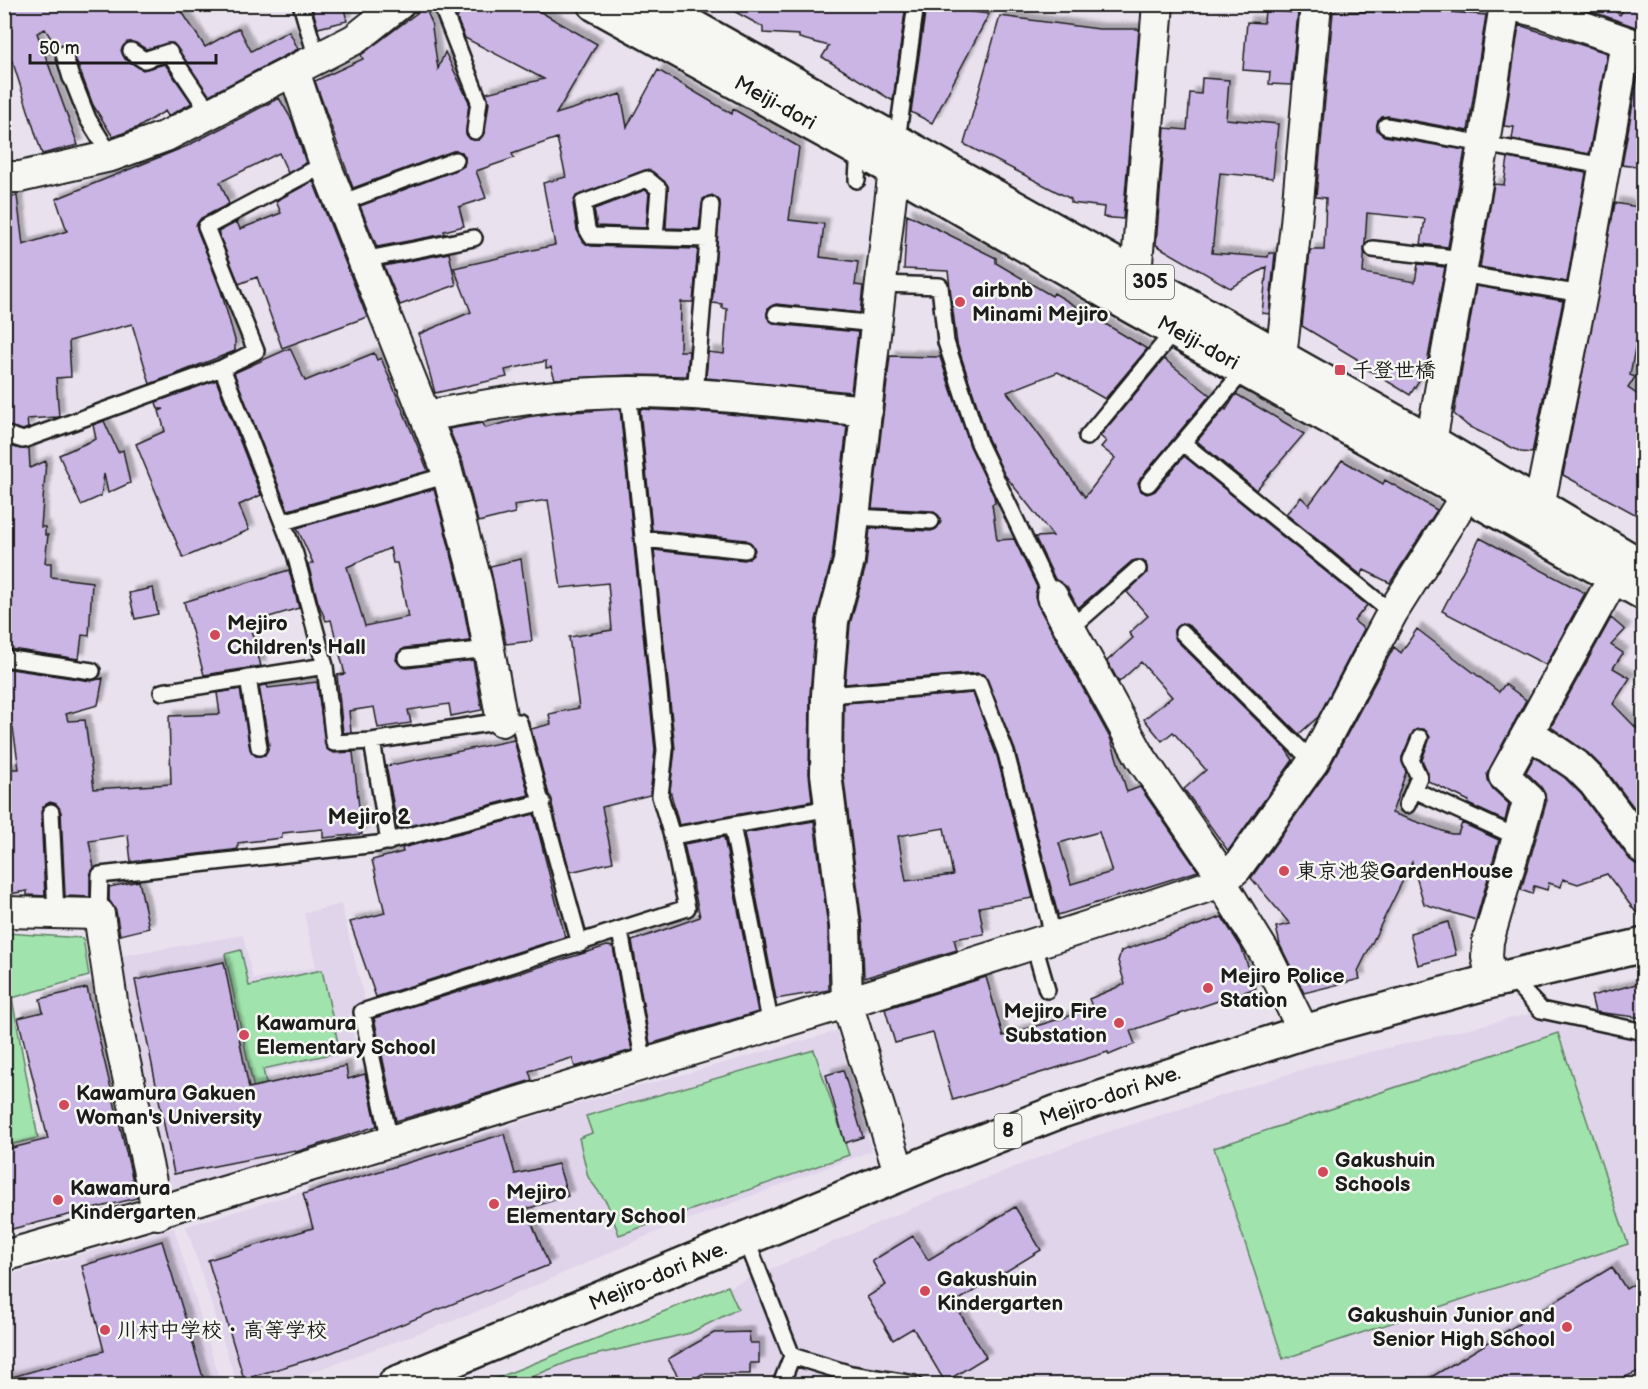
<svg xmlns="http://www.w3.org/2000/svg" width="1648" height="1389" viewBox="0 0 1648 1389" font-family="'Balsamiq Sans','Klee One',sans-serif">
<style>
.built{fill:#e0d4eb}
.green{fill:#a1e3ad;stroke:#5e8064;stroke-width:1.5}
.building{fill:#cab5e5;stroke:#1c1c1c;stroke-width:1.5;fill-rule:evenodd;filter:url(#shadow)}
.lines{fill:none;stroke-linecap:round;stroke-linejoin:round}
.service-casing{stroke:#1c1c1c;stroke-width:20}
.minor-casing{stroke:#1c1c1c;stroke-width:34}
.primary-casing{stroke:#1c1c1c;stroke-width:38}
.service{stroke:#f6f6f2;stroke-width:15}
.minor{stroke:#f6f6f2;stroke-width:30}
.primary{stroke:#f6f6f2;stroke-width:33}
.poi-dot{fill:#d1495b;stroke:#f6f6f2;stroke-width:2}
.labels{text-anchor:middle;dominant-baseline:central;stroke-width:5;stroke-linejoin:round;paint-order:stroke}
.shield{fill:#f6f6f2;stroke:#5d5d5c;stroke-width:1.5}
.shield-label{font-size:20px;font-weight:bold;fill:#1c1c1c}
.street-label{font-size:21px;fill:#1c1c1c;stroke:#f6f6f2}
.poi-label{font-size:21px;font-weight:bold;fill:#1c1c1c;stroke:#f6f6f2;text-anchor:start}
.neighbourhood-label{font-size:22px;font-weight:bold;fill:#1c1c1c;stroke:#f6f6f2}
</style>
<defs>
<filter id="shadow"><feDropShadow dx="5.5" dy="-5.5" stdDeviation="1.5" flood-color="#0004"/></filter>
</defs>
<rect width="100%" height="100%" fill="#e9e2ee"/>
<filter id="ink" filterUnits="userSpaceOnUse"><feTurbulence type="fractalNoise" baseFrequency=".0167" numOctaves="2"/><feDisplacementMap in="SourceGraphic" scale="12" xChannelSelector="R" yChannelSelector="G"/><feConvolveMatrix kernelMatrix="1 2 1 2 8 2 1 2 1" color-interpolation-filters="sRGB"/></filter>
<g filter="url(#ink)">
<path class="built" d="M341,904L365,1001L355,1004L349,1017L358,1053L268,1071L288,1157L167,1195L120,956L243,935L253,979L316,967L304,913Z
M1528,1014L1607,1034L1643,1038V1384H490L649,1321L924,1203L1080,1141L1316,1065Z
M837,1031L872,1151L661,1230L469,1315L301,1376L237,1384L186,1226L331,1183L549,1112Z
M174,1228L221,1384H5V1276Z"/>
<path class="green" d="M5,933L83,938L89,976L12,998L38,1138L5,1146Z
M241,950L249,986L322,970L340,1052L263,1069L280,1152L268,1155L225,954Z
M1558,1033L1628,1244L1283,1359L1214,1148Z
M814,1050L849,1155L619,1235L607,1203L588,1177L579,1138L592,1133L586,1116Z
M728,1286L738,1309L690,1333L573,1360L514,1384H482Z"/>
<path class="building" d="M4,4H177L205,47L239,28L251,51L289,31L298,49L209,95L173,43L146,49L136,43L127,42L121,50L125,59L143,70L165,64L192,103L168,116L165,111L139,127L113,137L93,105L71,47L66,44L57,48L45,29L37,33L78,145L42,154L14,66L4,44Z
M311,4H343L347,21L318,28Z
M463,4H538L537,10L597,44L556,114L621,94L627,127L658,70L732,114L733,109L799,147L789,220L824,224L820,257L858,262L855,285L863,286L860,313L776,304L768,308L767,317L775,324L858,332L851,392L706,378L708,352L724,354L727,309L722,308V304L712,303L720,201L712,195L703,199L699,229L666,228L668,186L648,169L576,196L573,204L577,230L583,241L591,246L698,249L693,302H681L680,351H689L687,376L630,375L555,379L551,367L546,368V361L505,370L507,377L435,393L419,334L471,312L454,268L555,245L543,183L566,177L557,138L512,154L514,158L476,171L486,198L459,207L464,226L444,231L445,234L377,247L360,206L459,169L464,166L465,157L462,152L453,151L353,188L315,81L363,59L361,55L425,7L431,21L438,69L445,52L469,102L466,134L470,139L479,140L485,132L489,102L486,93L544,79L465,38L457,19Z
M721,4H906L893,101L822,57L829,46L799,38V35L763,33V27Z
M1571,4H1605L1620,15L1627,4H1644V30Z
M926,6L989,14L932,123L911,112Z
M1400,8L1486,15L1468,131L1388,116L1382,117L1377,124V130L1384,136L1465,150L1448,247L1421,244L1425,219L1367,213L1363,273L1415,282L1418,264L1445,267L1426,369L1410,395L1357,363V359L1302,326L1310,250H1324L1326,198L1316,197L1333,12H1399Z
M1265,10L1298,13L1291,85L1269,84L1270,72L1243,70L1247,22L1264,23Z
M1000,16L1099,29H1139L1123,219L1103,217L1104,207L1071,203V199L964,144Z
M1519,25L1607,53L1589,154L1512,139L1514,127L1504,126Z
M1640,64L1644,65V168L1622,165Z
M1202,78L1229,80L1226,119L1278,124L1273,178L1220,173L1212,253L1268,257L1269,253H1275L1269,314L1262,313L1267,267L1230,288L1156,245L1165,128L1187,130L1190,93L1201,94Z
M279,98L292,120L306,163L288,173L279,153L220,182L229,204L201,218L196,225L221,291L235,340V351L150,384L132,324L69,341L71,377L56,378L59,417L27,419L28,428L23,430L4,425V197L17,196L23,245L67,231L56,199L187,146Z
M1508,158L1586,173L1567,282L1480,267L1494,184L1504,185Z
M313,181L367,317L282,348L257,277L239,284L218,232L237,222L240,229L281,213L276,201Z
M645,190L649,193L646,228L597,226L594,209Z
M1615,203L1644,208L1638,234L1644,235V299L1630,375L1635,377L1628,388L1644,399V519L1563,475Z
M907,214L996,258V263L1052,296L1054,293L1147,349L1105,399L1058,372L1007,392L1085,497L1115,458L1101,447L1106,441L1100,436L1164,359L1210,395L1141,478L1138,483L1141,491L1147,494L1155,491L1184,456L1367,605L1354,621L1364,629L1318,717L1299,734L1190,626L1181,624L1174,630L1176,640L1285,748L1293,760L1228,851L1184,789L1206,770L1173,732L1162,741L1144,719L1172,697L1141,662L1119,682L1107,661L1133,638L1129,633L1148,616L1127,592L1147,573L1146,563L1141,560L1132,561L1078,608L1067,587L1055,579L1035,537L1053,536L1004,474L988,439L957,344L948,271L904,269Z
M449,253L456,285L400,305L384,266Z
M1476,286L1563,301L1532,453L1521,452L1468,426L1454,414Z
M290,348L305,381L374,353L377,360L381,358L428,471L288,510L234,373Z
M890,356L940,357L970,446L994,496L995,503L992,504L997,540L1014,539L1037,587L1035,596L1037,604L1111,740L1127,792L1140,787L1198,871L1058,915L1015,750L985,675L978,673L845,684L850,624L866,565L870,528L931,531L936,529L941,522L939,516L932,511L872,508ZM1099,832L1112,872L1071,884L1059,843Z
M216,380L261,495L239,505L249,530L183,558L136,444L165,431L159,411L164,409H158L156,402Z
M1236,394L1304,434L1256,490L1197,441L1225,408L1226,410Z
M620,409L655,750L650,795L602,807L613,862L570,872L531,729L551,724L549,714L579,708L569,637L612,630L608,583L561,588L548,500L514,505L515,513L478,522L463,463L449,429L483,423L485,428L527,417L555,413Z
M640,409L718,413L847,426L832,558L816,620L810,695L809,774L812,801L679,825L670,790L675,749L654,550L744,560L752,556L755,550L751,543L746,540L652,530Z
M104,421L118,452L123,450L130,483L108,493L104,474L101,496L81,505L59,455L96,439L93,425Z
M4,444L20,449L29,448L30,468L46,461L41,527H45V535H48L45,563H51V577L92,582L89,636L82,635L79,659L4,648Z
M1342,460L1383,484L1385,480L1437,510L1390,583L1364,570L1361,575L1286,514L1301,497L1309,505Z
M434,489L460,588L470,641L405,648L397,654L396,660L402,667L407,668L473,660L482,710L451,716L449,704L408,710L411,723L378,728L374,707L349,711L351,732L343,733L337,675L345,674L331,620L326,621L318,602L308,564L313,563L297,528ZM390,548L393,563H397L408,617L365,626L347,567Z
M1480,538L1585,593L1546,665L1442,611Z
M521,559L532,641L506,644L490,566Z
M289,570L299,608L249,623L261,666L204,675L184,602Z
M153,588L158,614L135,619L129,593Z
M1611,618L1625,630L1611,645L1623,653L1613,668L1630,678L1613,704L1644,736V800L1635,809L1608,773L1588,753L1551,727Z
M1417,629L1499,692L1505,684L1526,700L1487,774L1492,788L1509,804L1505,821L1468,804L1469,801L1428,781V773L1422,760L1430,737L1424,729L1414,731L1402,757L1406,772L1392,813L1451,834H1458L1462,823L1499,840L1476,920L1424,904L1412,862L1358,971L1360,979L1304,993L1280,945L1276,927L1290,924L1251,878L1328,770L1394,647L1401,653Z
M4,668L91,681L103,678L98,705L66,714L68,721L85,720L94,789L171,784L169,716L220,714L217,693L240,689L250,749L256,756L265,755L269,745L259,686L267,685L268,688L317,682L326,748L334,753L353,752L362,834L323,838V829L282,833V838L238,843V849L232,850L131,862L128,835L89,841L94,868L90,875V897L65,896L61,812L56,804L50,802L43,807L41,812L45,896L27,895V891L4,895V769H19L13,728H4Z
M973,693L997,756L1033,898L979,907L984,934L954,939L957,950L864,978L862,924L843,773L844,703ZM944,828L953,875L906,881L898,836Z
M514,740L529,795L398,829L386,766Z
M1534,757L1565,778L1581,794L1630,860L1644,867V923L1607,874L1578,884L1563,879L1561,887L1549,883L1547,890L1534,886L1532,894L1521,890L1546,803L1545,794L1541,787L1526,772Z
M534,814L565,937L376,997L350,922L385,913L372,860L403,852L402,848Z
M814,821L828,927L829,990L776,999L744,833Z
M724,837L758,1012L650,1044L632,941L700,917L684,844Z
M139,881L149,928L120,935L116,911L109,900V887Z
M1222,917L1241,947L1256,988L1130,1031L1135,1044L1109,1055L1108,1052L953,1100L933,1033L895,1043L885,1009L986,977L1003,1036L1093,1009L1089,999L1125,984L1118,961L1121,951Z
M1448,922L1456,955L1418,965L1410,933Z
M607,946L613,947L632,1050L575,1067L572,1058L529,1071L532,1080L396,1121L374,1018Z
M224,962L249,1088L346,1066L348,1079L365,1074L377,1126L296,1152L295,1150L174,1174L135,980Z
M1644,982V1018L1595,1012L1591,996Z
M87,988L137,1198L4,1231V1150L48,1139L18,1018L43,1012L40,999Z
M843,1070L863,1137L845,1143L826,1075Z
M504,1134L515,1174L558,1164L568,1196L526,1209L549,1265L328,1354L244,1379L208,1260L313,1228L303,1194Z
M1015,1207L1041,1250L954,1303L986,1357L945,1382L913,1328L893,1340L867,1297L886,1285L872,1261L913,1236L928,1260Z
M162,1241L205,1384H6L5,1379L104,1351L82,1266Z
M1612,1267L1626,1289L1644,1278V1369L1620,1379L1624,1384H1420Z
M749,1332L750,1343H759V1363H750V1374H702L688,1383L685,1377L680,1380L668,1359L714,1333Z"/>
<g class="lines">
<g class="service-casing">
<path id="service" d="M301,4L317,59
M441,4L479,101L475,131
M131,51L144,60L169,52L211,115
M64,54L71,78
M73,81L88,119L111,156
M1386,126L1603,166
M897,140L916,4
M857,180L859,149
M341,203L456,160
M655,237L659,189L647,179L583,203L587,229L591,236L707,239
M1373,249L1464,259
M363,260L474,238
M1461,274L1582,294
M882,284L940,286L946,342L979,443L1052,596
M776,314L876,324
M222,368L295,554L325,666L334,743L372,741L502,721L519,722L580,944
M695,394L711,205
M4,434L23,440L222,368L256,351L206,227L325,164
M1087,437L1175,330
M1183,443L1392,613
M1148,484L1245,369
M855,517L931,521
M283,522L448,475
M644,539L745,550
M1071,628L1138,569
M1183,633L1313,762
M4,658L92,671
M406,658L489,649
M248,678L259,747
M162,692L325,666
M827,695L979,683L1006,753L1054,939
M372,741L389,842
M1414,790L1519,838
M1407,805L1419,777L1411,760L1420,738
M51,812L56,913
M732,825L771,1026
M672,836L830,808
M99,914L100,875L377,844L543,802
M620,931L644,1064
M1034,945L1047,990
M1510,977L1541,1010L1644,1032
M390,1141L362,1012L687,908L672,836L660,796L665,750L628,392
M746,1239L792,1356
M781,1384L792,1356L851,1374L914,1384"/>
</g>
<g class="minor-casing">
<path id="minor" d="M1508,4L1543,13L1644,48
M294,71L325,164L446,468L477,584L502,721
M894,169L849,561L833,621L827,695L826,774L845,926L847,1003L900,1175
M4,177H20L111,156L166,136L355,39L399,4
M1136,275L1158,4
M1281,357L1296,224L1316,4
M426,416C494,403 561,392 630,392C709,392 788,403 867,411
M1431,442L1484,144L1505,4
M1539,506L1582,294L1626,42
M1052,596L1141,758L1216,867L1221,882L1266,955L1304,1032
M1529,733L1576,765L1594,783L1644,850
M4,912L99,914L113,1008L158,1214
M1492,981L1487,957L1488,941L1529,799L1504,776L1614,577
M4,1256C177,1208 348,1154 519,1102C754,1031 989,961 1221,882L1236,869L1313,762L1392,613L1467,494"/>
</g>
<g class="primary-casing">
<path id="primary" d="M595,4L894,169L1133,307L1644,593
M652,4L1431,442L1644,568
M395,1384L942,1157L1058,1112L1304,1032L1492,981L1644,945"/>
</g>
<use href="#service" class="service"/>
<use href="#minor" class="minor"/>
<use href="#primary" class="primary"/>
</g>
</g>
<g class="poi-dot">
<circle cx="960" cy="302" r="6"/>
<rect x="1334" y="364" width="12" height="12" rx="3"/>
<circle cx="215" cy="635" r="6"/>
<circle cx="1284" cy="871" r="6"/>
<circle cx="1208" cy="988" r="6"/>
<circle cx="1119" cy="1023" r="6"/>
<circle cx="244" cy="1035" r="6"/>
<circle cx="64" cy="1105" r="6"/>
<circle cx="1323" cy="1172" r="6"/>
<circle cx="58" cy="1200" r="6"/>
<circle cx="494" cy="1204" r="6"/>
<circle cx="925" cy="1291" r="6"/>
<circle cx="1567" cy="1327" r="6"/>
<circle cx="105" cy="1330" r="6"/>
</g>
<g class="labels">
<g class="shield">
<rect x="1126" y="265" width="48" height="34" rx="4.5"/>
<rect x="994.5" y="1114" width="27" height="34" rx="4.5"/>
</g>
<g class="shield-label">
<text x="1150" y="282">305</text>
<text x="1008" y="1131">8</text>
</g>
<g class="street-label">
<text transform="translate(775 103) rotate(29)">Meiji-dori</text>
<text transform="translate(1198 343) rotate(29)">Meiji-dori</text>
<text transform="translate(1110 1096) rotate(-19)">Mejiro-dori Ave.</text>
<text transform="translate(658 1276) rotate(-23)">Mejiro-dori Ave.</text>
</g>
<g class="poi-label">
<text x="972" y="290">airbnb<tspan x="972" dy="24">Minami Mejiro</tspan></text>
<text x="1352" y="370">千登世橋</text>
<text x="227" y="623">Mejiro<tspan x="227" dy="24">Children's Hall</tspan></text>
<text x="1296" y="871">東京池袋GardenHouse</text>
<text x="1220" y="976">Mejiro Police<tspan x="1220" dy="24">Station</tspan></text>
<text x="1107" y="1011" text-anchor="end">Mejiro Fire<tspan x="1107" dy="24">Substation</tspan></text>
<text x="256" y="1023">Kawamura<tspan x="256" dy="24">Elementary School</tspan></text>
<text x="76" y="1093">Kawamura Gakuen<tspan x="76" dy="24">Woman's University</tspan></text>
<text x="1335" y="1160">Gakushuin<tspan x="1335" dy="24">Schools</tspan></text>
<text x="70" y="1188">Kawamura<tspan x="70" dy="24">Kindergarten</tspan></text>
<text x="506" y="1192">Mejiro<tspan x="506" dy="24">Elementary School</tspan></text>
<text x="937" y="1279">Gakushuin<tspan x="937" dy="24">Kindergarten</tspan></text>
<text x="1555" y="1315" text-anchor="end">Gakushuin Junior and<tspan x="1555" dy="24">Senior High School</tspan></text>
<text x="117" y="1330">川村中学校・高等学校</text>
</g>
<g class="neighbourhood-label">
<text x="369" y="817">Mejiro 2</text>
</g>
</g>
<rect width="1648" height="1389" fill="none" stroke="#f6f6f2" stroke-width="24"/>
<rect x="12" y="12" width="1624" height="1365" fill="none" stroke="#1c1c1c" stroke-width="2" filter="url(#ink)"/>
<path d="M30 54v9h186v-9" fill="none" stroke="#1c1c1c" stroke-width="3"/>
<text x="39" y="54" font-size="18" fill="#1c1c1c" stroke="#f6f6f2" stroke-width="4.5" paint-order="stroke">50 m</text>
</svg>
